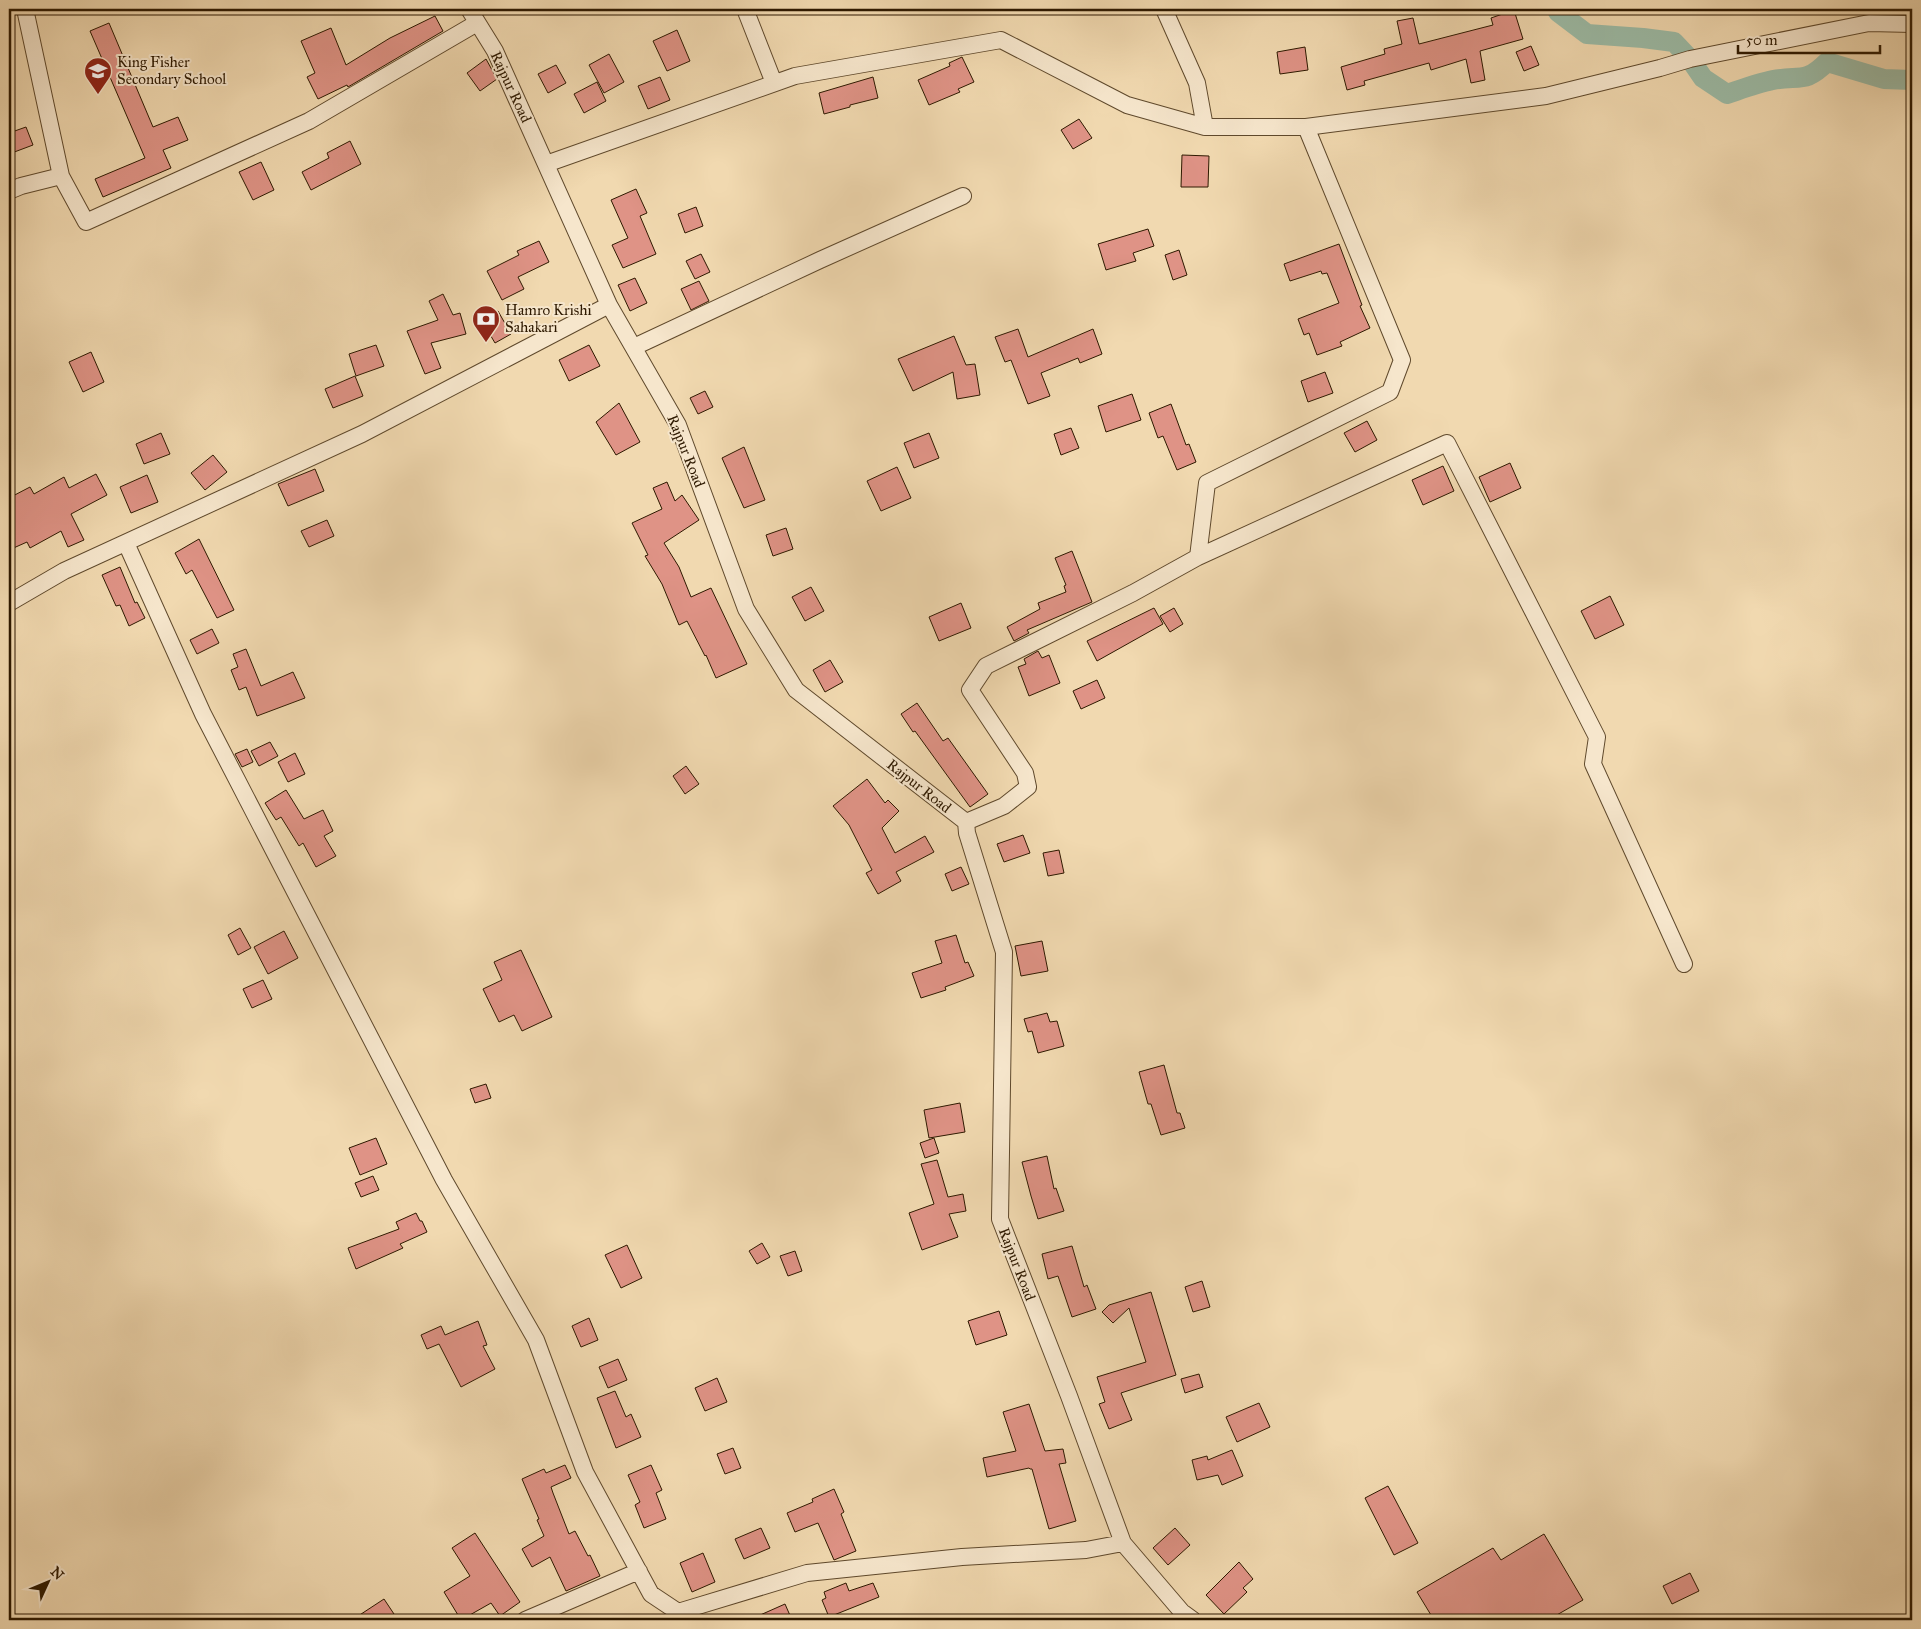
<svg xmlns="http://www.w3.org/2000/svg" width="1921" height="1629" viewBox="0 0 1921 1629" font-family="'IM FELL Great Primer',serif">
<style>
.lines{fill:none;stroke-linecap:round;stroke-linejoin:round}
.canal{stroke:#9cbba6;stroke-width:20}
.building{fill:#df9386;stroke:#2e1900}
.minor-casing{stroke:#5f492c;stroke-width:18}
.minor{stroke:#f6e6cc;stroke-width:16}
.labels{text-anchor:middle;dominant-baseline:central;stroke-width:4;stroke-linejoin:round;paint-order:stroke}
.poi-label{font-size:15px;fill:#2e1900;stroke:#f6e6cc;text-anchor:start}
.street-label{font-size:15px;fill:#2e1900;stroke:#f6e6cc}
</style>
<rect width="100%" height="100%" fill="#f1d9b0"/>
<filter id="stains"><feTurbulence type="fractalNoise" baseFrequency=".004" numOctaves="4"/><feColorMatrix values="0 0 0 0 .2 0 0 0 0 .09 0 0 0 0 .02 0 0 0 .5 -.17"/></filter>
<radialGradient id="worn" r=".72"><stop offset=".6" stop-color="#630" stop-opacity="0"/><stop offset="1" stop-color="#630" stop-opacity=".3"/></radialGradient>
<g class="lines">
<path class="canal" d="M1558,9V12L1587,34L1643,38L1674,42L1690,59L1703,78L1727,94C1742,89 1758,83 1773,80C1800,75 1805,84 1827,62L1884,79L1912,80"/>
</g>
<path class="building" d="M1514,10L1523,39L1480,51L1485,80L1471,83L1466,59L1431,70L1429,63L1364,81L1365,85L1347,90L1341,67L1385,54L1384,49L1402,44L1397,21L1413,18L1419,44L1493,25L1491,18Z
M435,16L443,31L348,87L347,85L318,99L307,77L315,73L301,41L331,28L346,65L390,38Z
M109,23L153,127L178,117L188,140L163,150L171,168L103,197L95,179L145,158L90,31Z
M677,30L690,61L667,71L653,41Z
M1531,46L1539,65L1524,71L1516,52Z
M1305,47L1308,70L1280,74L1277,52Z
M609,54L624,82L604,93L589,65Z
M962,57L974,82L958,89L960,92L929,105L918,80L950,66L949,63Z
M486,59L497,79L480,91L467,73Z
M556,65L566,83L548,93L538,74Z
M660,77L670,100L648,109L638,86Z
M873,77L878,98L850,105V107L824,114L819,93Z
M597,82L606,101L584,113L574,94Z
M1079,119L1092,138L1073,149L1061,130Z
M26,127L33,145L9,154V133Z
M350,141L361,164L311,190L302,172L329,158L327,153Z
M1182,155L1209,156L1208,187H1181Z
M261,162L274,190L253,200L239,172Z
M636,189L647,213L640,216L656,254L623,268L612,245L628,238L611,200Z
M696,207L703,226L685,233L678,214Z
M1148,229L1154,246L1133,253L1136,261L1106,270L1098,244Z
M539,241L549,262L518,277L524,289L502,300L487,271L519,255L517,251Z
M1339,244L1362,305L1360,306L1370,328L1340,342L1342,346L1317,355L1309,333L1304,335L1298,319L1339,303L1327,273L1322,274L1321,271L1290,281L1284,264Z
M1179,250L1187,275L1173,280L1165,255Z
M701,254L710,272L695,279L686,261Z
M635,278L647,303L630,311L618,285Z
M699,281L709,301L691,310L681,289Z
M443,294L453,315L460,313L466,334L431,343L441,368L425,374L407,331L438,320L429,301Z
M498,311L511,334L495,343L482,321Z
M1018,329L1028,357L1093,329L1102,354L1080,363L1078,358L1041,373L1050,396L1028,404L1011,360L1005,362L995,337Z
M954,336L966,365L975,364L980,395L957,399L953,372L913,391L898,359Z
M376,345L384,366L356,376L349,354Z
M589,345L600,366L569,381L559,360Z
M91,352L104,382L83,392L69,362Z
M1325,372L1333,393L1308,402L1301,381Z
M355,376L363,396L333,408L325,389Z
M705,391L713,407L698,414L690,398Z
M1132,394L1141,420L1106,432L1098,406Z
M619,403L640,442L616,455L596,422Z
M1171,404L1186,445L1189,444L1196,462L1177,470L1163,436L1158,438L1149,413Z
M1367,421L1377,440L1355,452L1344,433Z
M1071,428L1079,448L1061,455L1054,434Z
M161,433L170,454L144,464L136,444Z
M929,433L939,458L914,468L904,443Z
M744,447L765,500L744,508L722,458Z
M213,455L227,472L205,490L191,473Z
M1510,463L1521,488L1490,502L1479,477Z
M1443,466L1454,491L1423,505L1412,480Z
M897,467L911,498L881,511L867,481Z
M315,469L324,491L288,506L278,484Z
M96,474L107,495L71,514L84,540L68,547L61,531L30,548L27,542L9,550V498L30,487L34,494L64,477L69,488Z
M147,475L158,502L131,513L120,487Z
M667,482L675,501L682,495L699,520L664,543L679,567L691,597L711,588L747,664L716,678L706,655L705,656L687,621L679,625L662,584L645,556L648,555L632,523L662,509L653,488Z
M327,520L334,536L309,547L301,531Z
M786,528L793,549L773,556L766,535Z
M199,539L234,610L217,618L192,570L186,574L175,553Z
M1072,551L1092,602L1027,630L1029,633L1014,641L1007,627L1040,609L1038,603L1066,592L1064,586L1066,585L1055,558Z
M120,567L135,603L137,602L145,618L129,626L120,605L116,606L102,575Z
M811,587L824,611L805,621L792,597Z
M1610,596L1624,625L1595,639L1581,611Z
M961,603L971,628L939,641L929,617Z
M1154,608L1163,624L1097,661L1087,641Z
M1174,608L1183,624L1170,632L1160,616Z
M212,629L219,643L197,654L190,640Z
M246,649L261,686L293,672L305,698L257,716L246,687L239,690L231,670L238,667L233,654Z
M1038,651L1042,658L1049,655L1060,683L1029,696L1018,667L1026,664L1024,659Z
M830,660L843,682L825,692L813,670Z
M1097,680L1105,698L1081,709L1073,691Z
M917,703L943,741L948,738L988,794L970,807L915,731L913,732L901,714Z
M270,742L278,756L259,766L251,751Z
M247,749L253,762L242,767L235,754Z
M295,753L305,774L288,782L278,762Z
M686,766L699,784L685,794L673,776Z
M867,779L885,803L888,800L899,811L882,828L895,853L925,836L934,852L896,872L901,881L878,894L866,873L872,870L849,825L833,806Z
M286,790L304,819L323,810L333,831L324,836L336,856L316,867L303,843L299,846L281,817L276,820L265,803Z
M1023,835L1030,853L1004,862L997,844Z
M1059,850L1064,873L1048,876L1043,853Z
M961,867L969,884L952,891L945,874Z
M240,928L251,948L238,955L228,935Z
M284,931L298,958L268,974L254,947Z
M956,935L965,963L968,962L974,976L945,987L946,990L921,998L912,973L942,963L935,941Z
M1042,941L1048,971L1021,976L1015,946Z
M521,950L552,1017L522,1031L514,1015L499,1022L483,989L502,980L494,962Z
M263,980L272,999L252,1008L243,989Z
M1047,1013L1050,1022L1057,1021L1064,1046L1038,1053L1032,1031L1028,1032L1024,1019Z
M1164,1065L1177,1113H1180L1185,1128L1161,1135L1151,1104H1148L1139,1072Z
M486,1084L491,1098L475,1103L470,1089Z
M960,1103L965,1132L929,1138L924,1110Z
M376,1138L387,1164L360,1175L349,1148Z
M934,1138L939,1153L925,1158L920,1143Z
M1047,1156L1054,1189L1056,1188L1064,1211L1038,1219L1031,1196L1022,1162Z
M937,1160L948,1197L963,1194L966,1211L949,1214L958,1237L922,1250L909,1213L934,1204L921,1164Z
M373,1176L379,1190L361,1197L355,1183Z
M416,1213L420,1221H422L427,1232L400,1244L403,1248L356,1269L348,1248L399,1229L396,1222Z
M762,1243L770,1257L757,1264L749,1251Z
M627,1245L642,1278L621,1288L605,1255Z
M1072,1246L1084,1287L1087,1285L1096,1309L1072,1317L1058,1276L1048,1279L1042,1254Z
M795,1251L802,1271L788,1276L780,1256Z
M1202,1281L1210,1307L1193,1312L1185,1287Z
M1151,1292L1176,1375L1121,1393L1132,1420L1109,1429L1099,1404L1105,1402L1097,1377L1146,1362L1129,1308L1113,1323L1102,1312L1109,1305Z
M999,1311L1007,1335L976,1345L968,1321Z
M589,1318L598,1340L581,1347L572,1326Z
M478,1321L487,1345L483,1346L495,1369L461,1387L439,1344L427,1349L421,1335L441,1326L445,1335Z
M618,1359L627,1380L608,1388L599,1367Z
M1199,1374L1203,1387L1185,1393L1181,1379Z
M717,1378L727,1402L705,1411L695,1388Z
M615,1391L626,1417L631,1414L641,1437L616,1448L597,1398Z
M1259,1403L1270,1427L1237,1442L1226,1417Z
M1029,1404L1045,1451L1063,1449L1066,1463L1059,1464L1076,1521L1049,1529L1032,1469H1030L1029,1468L987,1477L983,1458L1016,1451L1003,1412Z
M733,1448L741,1468L725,1474L717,1454Z
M1232,1450L1243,1476L1222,1485L1218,1475L1197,1480L1192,1460L1207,1456L1208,1460Z
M565,1465L571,1478L551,1487L553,1493L569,1534L575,1531L588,1556L590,1555L600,1576L566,1591L550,1557L532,1567L522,1549L544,1536L537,1520L539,1519L522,1479L544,1469L546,1473Z
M651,1465L662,1490L656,1493L666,1519L644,1528L635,1505L640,1502L628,1475Z
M1388,1486L1418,1543L1394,1555L1365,1498Z
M834,1489L844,1512L841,1514L856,1551L834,1560L818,1523L795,1532L787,1513L813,1502L812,1499Z
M761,1528L770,1548L744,1559L735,1539Z
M1175,1528L1190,1545L1168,1565L1153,1548Z
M475,1533L520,1602L500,1616L491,1603L461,1620L444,1592L470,1576L452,1548Z
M1544,1534L1583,1600L1548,1620H1434L1417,1592L1493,1548L1501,1560Z
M703,1553L715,1582L692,1592L680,1563Z
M1239,1562L1253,1579L1243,1588L1247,1592L1224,1614L1206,1595Z
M1690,1573L1699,1591L1672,1604L1663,1586Z
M846,1583L849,1591L873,1583L879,1597L829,1617L822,1600L826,1598L824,1592Z
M384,1599L398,1620H352Z
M785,1604L792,1620H749Z"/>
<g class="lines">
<g class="minor-casing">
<path id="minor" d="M25,9L61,176
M469,9L495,51L609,305L678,425L746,609L796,690L966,822L967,833L1004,952L1000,1219L1069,1396L1123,1543L1182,1612L1193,1620
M745,9L774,83
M1164,9L1197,83L1205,127
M546,164L795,76L1001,40L1127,105L1205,127H1306L1546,96L1660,68L1690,59L1869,23L1912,24
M9,191L21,186L61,176L86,222L309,121L477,23
M634,347L820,260L963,196
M126,543L203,714L444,1180L536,1340L585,1472L651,1594L678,1612L807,1573L962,1557L1086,1550L1123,1543
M1198,557L1447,443L1597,737L1593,764L1684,964
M9,603L64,571L362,434L609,305
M966,822L1004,806L1028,787L1025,773L970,690L986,666L1133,593L1198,557L1207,483L1390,392L1402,360L1306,127
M525,1620L639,1571"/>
</g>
<use href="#minor" class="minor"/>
</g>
<defs>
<g id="school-pin" transform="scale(1.4375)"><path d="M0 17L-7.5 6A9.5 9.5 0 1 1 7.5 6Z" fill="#8f2418" stroke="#f6e6cc"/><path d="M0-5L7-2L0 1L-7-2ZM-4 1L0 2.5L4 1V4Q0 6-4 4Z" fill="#fff"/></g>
<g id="bank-pin" transform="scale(1.4375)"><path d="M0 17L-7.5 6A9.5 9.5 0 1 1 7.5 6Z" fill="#8f2418" stroke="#f6e6cc"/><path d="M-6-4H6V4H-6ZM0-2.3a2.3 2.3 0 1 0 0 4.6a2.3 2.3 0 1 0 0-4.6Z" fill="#fff"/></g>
</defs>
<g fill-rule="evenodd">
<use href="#school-pin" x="98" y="71"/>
<use href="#bank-pin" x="486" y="319"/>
</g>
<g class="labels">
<g class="poi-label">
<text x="117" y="62">King Fisher<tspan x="117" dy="17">Secondary School</tspan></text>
<text x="505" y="310">Hamro Krishi<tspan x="505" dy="17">Sahakari</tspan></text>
</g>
<g class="street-label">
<text transform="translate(511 87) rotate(65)">Rajpur Road</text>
<text transform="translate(686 451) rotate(68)">Rajpur Road</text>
<text transform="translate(919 786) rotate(38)">Rajpur Road</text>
<text transform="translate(1017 1264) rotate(69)">Rajpur Road</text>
</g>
</g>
<rect width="1921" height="1629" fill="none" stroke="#f1d9b0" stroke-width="30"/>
<rect x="10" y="10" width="1901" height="1609" fill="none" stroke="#2e1900" stroke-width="2.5"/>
<rect x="15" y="15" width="1891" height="1599" fill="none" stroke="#2e1900"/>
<g transform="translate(48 1582) rotate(46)" stroke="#f6e6cc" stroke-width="4" paint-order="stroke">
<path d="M0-4L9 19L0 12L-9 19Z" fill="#2e1900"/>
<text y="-8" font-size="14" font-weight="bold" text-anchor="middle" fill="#2e1900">N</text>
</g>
<path d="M1738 45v8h142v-8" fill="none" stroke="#2e1900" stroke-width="2.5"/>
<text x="1746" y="45" font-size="15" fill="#2e1900" stroke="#f6e6cc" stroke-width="4" paint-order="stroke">50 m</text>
<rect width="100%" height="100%" filter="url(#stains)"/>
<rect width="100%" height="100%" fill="url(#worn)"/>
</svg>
